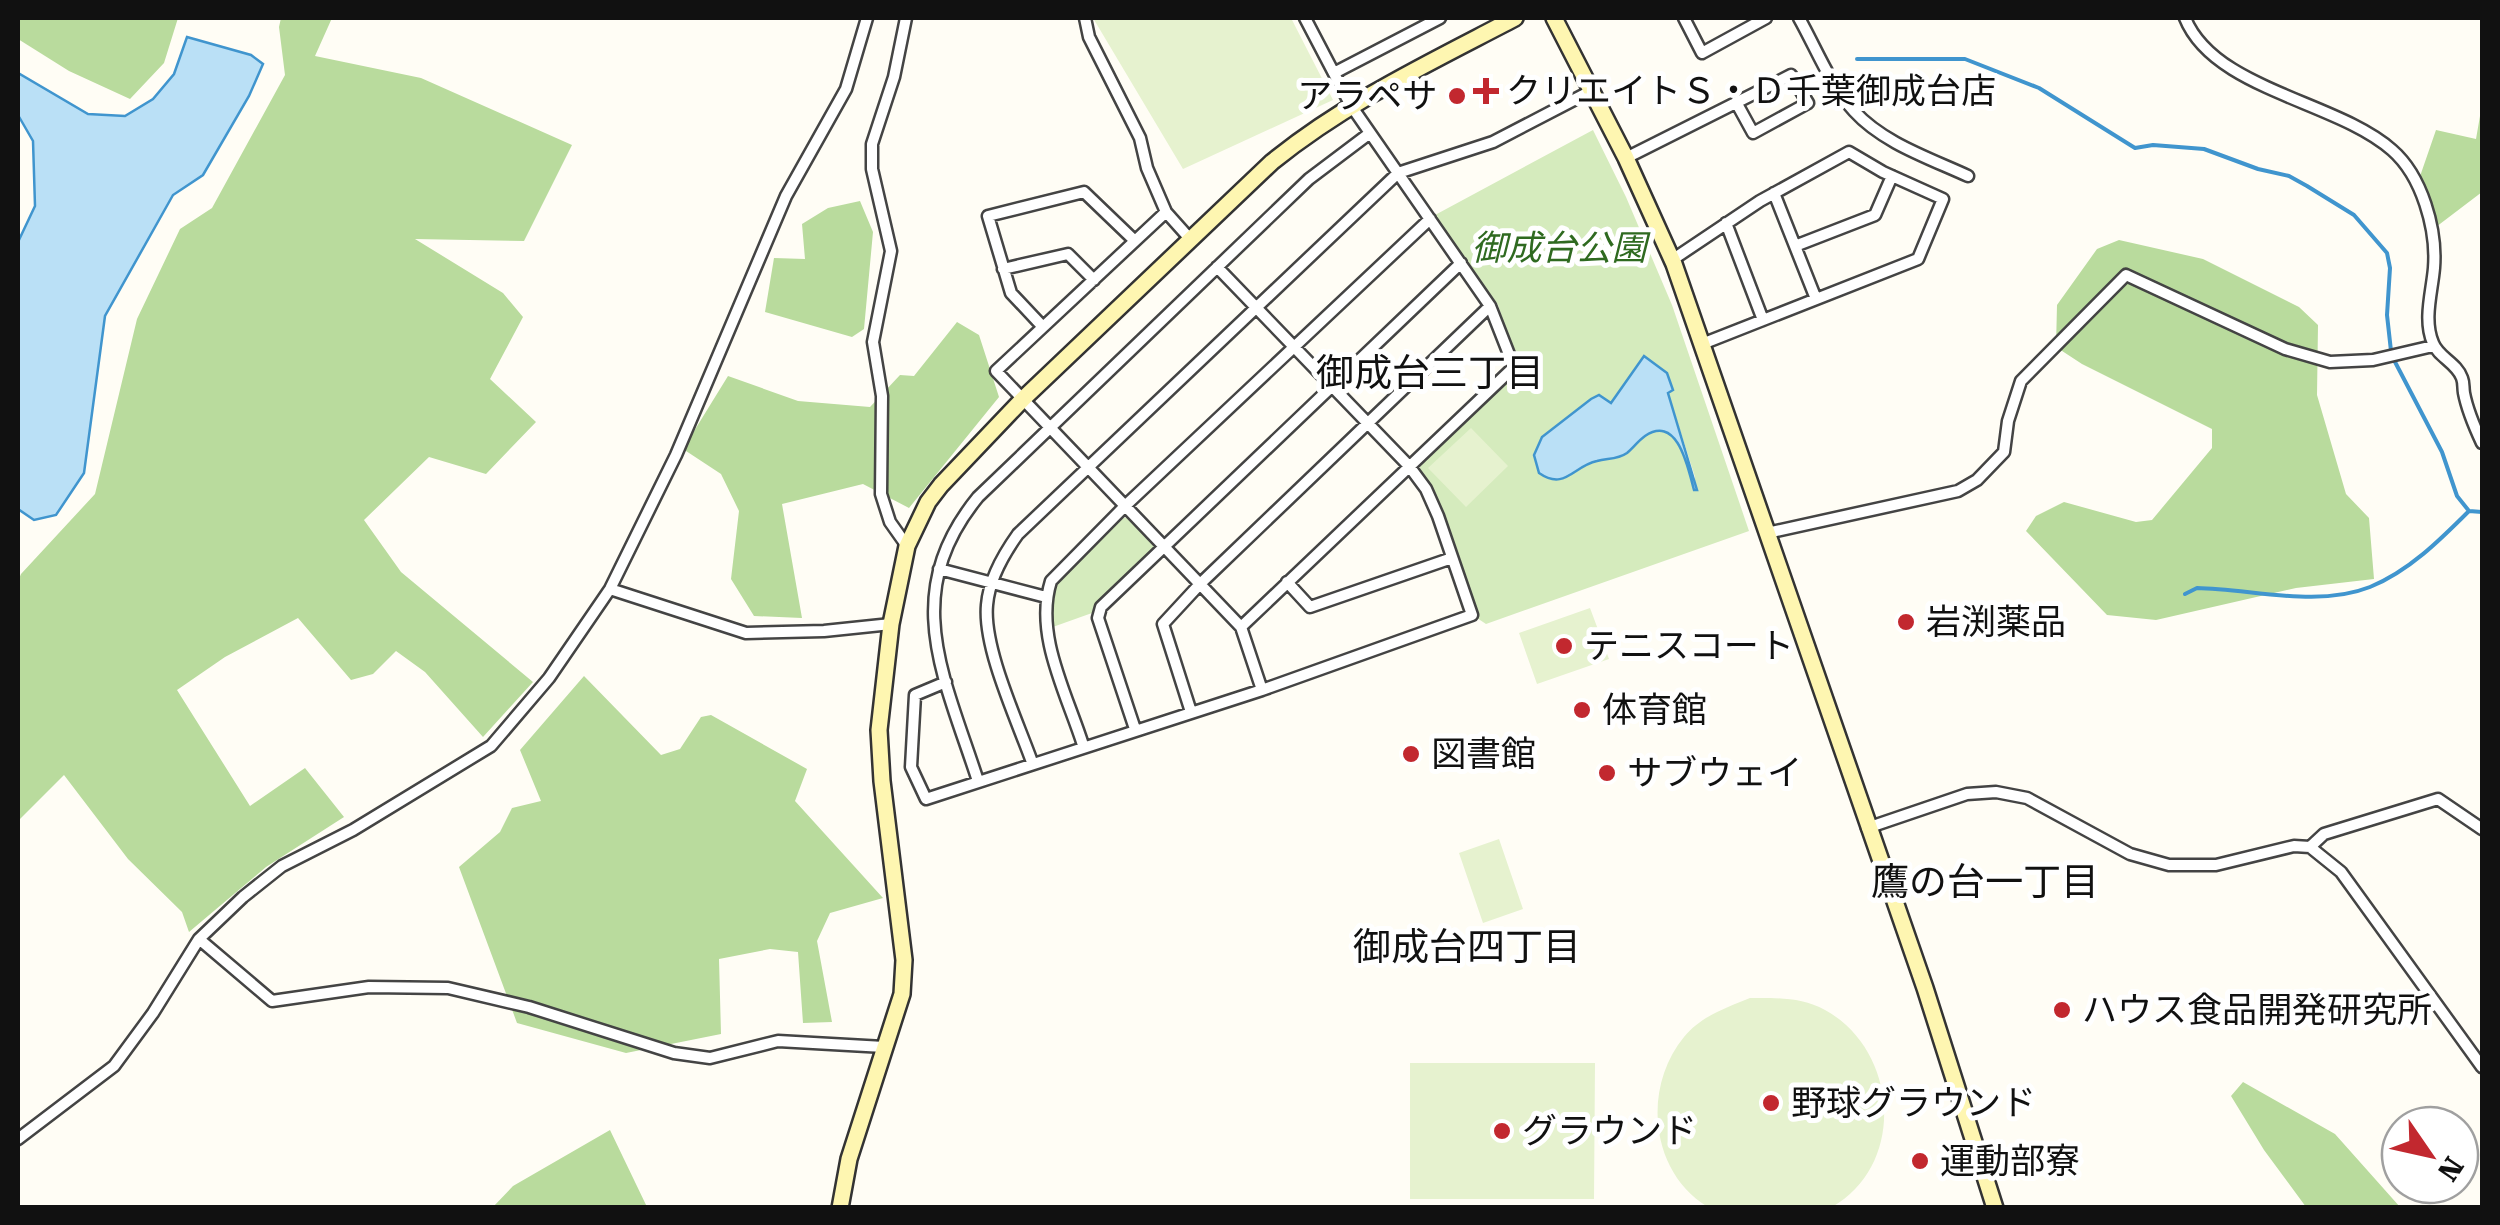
<svg xmlns="http://www.w3.org/2000/svg" width="2500" height="1225" viewBox="0 0 2500 1225" font-family="'Roboto Serif','Noto Sans JP',serif">
<style>
.green{fill:#d5ebbd;fill-rule:evenodd}
.forest{fill:#b9db9d}
.pitch{fill:#e6f2cf}
.water{fill:#bae0f6;stroke:#4095ce;stroke-width:2.5}
.lines{fill:none;stroke-linecap:round;stroke-linejoin:round}
.stream{stroke:#4095ce;stroke-width:4}
.street-casing{stroke:#444;stroke-width:15}
.secondary-casing{stroke:#333;stroke-width:20}
.street{stroke:#fff;stroke-width:10}
.secondary{stroke:#fef6b1;stroke-width:15}
.poi-dot{fill:#c2282f;stroke:#fff;stroke-width:4}
.labels{text-anchor:middle;dominant-baseline:central;stroke-width:10;stroke-linejoin:round;paint-order:stroke}
.poi-label{font-size:35px;fill:#111;stroke:#fff;text-anchor:start}
.park-label{font-size:35px;font-style:italic;fill:#2f6a20;stroke:#fff}
.neighbourhood-label{font-size:38px;fill:#111;stroke:#fff}
</style>
<rect width="100%" height="100%" fill="#fffdf5"/>
<path class="green" d="M1593,130L1626,197L1672,305L1749,531L1486,624L1477,618L1451,544L1419,472L1420,464L1519,370L1498,305L1435,215ZM1644,357L1668,392L1695,477L1694,489C1687,467 1678,414 1643,437C1637,442 1632,449 1626,453C1615,460 1605,459 1595,462C1582,465 1573,477 1559,480L1550,432L1599,395L1611,403Z
M1120,517L1127,518L1154,546L1153,552L1092,613L1050,628L1047,609L1054,585Z"/>
<path class="forest" d="M18,18H178L164,63L130,99L69,71L18,39Z
M281,18H332L315,56L421,78L572,145L524,241L415,239L503,293L523,317L490,379L536,422L486,474L429,457L364,520L401,572L533,682L483,737L425,672L396,651L373,674L351,680L298,618L225,657L177,690L250,806L305,768L344,817L266,867L189,932L182,912L128,859L64,775L18,821V581L21,574L95,494L137,319L180,229L212,208L285,75L279,27Z
M2480,116H2482V192L2432,230L2417,185L2436,130L2476,139Z
M860,201L873,232L864,329L852,337L765,312L774,258L805,259L802,224L828,208Z
M2119,240L2203,259L2299,307L2318,325L2317,395L2346,494L2369,518L2374,579L2296,588L2156,620L2107,615L2026,531L2036,516L2064,502L2136,522L2152,520L2212,448V429L2082,364L2056,347L2057,305L2097,249Z
M957,322L979,335L999,397L909,508L863,484L782,504L802,618L754,616L731,579L739,511L721,474L683,449L728,376L798,401L870,407L900,375L914,376Z
M584,676L661,755L680,749L701,717L711,715L807,769L795,801L883,898L830,913L817,941L832,1022L803,1023L798,952L770,949L719,959L721,1034L626,1053L517,1023L459,867L500,832L512,808L541,801L520,750Z
M2243,1082L2335,1134L2400,1207H2306L2264,1150L2231,1096Z
M610,1130L647,1207H493L513,1186Z"/>
<path class="pitch" d="M1093,18H1291L1333,100L1183,169Z
M1471,428L1508,466L1466,507L1428,468Z
M1590,608L1609,659L1537,684L1519,633Z
M1499,839L1523,909L1483,923L1459,853Z
M1750,998C1776,998 1801,997 1825,1010C1898,1050 1907,1164 1832,1207H1708C1650,1172 1642,1088 1684,1037C1701,1016 1726,1008 1750,998Z
M1410,1063H1595L1594,1199H1410Z"/>
<path class="water" d="M187,37L251,55L263,64L249,96L203,175L173,195L105,316L84,473L56,515L34,520L18,509V242L35,206L33,141L18,115V73L88,114L125,116L153,99L174,74Z
M1644,356L1667,373L1673,390L1668,393L1697,490H1694C1688,468 1678,414 1645,436C1638,441 1633,448 1627,453C1617,460 1607,458 1597,461C1573,466 1565,491 1539,473L1534,455L1542,437L1591,399L1599,395L1611,403Z"/>
<g class="lines">
<path class="stream" d="M1857,59H1965L2039,88L2135,148L2153,145L2204,149L2258,169L2289,176L2307,186L2354,215L2387,253L2390,268L2387,315L2391,351
M2394,360L2442,452L2457,496L2469,511
M2185,594L2197,588C2252,589 2317,608 2370,587C2409,571 2440,540 2469,511L2482,512"/>
<g class="street-casing">
<path id="street" d="M906,18L894,77L872,144V169L891,251L873,342L882,396L881,494L890,522L907,546
M1085,18L1089,37L1140,138L1147,168L1166,212L1191,240
M1684,18L1702,53L1766,18
M1799,18C1816,48 1830,85 1854,111C1883,143 1929,158 1968,176
M2185,18C2214,90 2337,101 2392,150C2422,176 2437,229 2434,268C2432,292 2423,320 2433,343C2438,357 2457,363 2462,378C2464,383 2463,387 2464,393C2467,409 2475,428 2482,443
M1334,73L1440,18
M1626,158L1791,75L1808,103L1753,133L1736,102
M1774,193L1816,299
M1166,212L996,371L1241,627L1262,690
M1726,223L1763,320
M1795,246L1875,215L1892,176
M1672,260L1760,201L1849,152L1883,172L1943,199L1918,259L1702,344
M1003,269L1068,254L1094,280
M1043,327L1011,293L988,216L1084,192L1135,241
M1767,533L1958,491L1977,480L2004,452L2008,421L2021,381L2126,275L2285,349L2330,362L2373,360L2433,346
M939,569L1046,597
M1287,582L1310,607L1452,558
M610,589L746,633L824,631L891,624
M1241,627L1514,367L1490,306L1350,104L1305,18
M946,682L915,695L911,767L926,799L1262,690L1472,615L1438,516L1426,489L1409,466L1217,267
M1191,712L1163,624L1200,584L1490,306
M1135,729L1098,618L1101,607L1461,263
M1083,745C1067,694 1034,635 1051,581L1125,506L1430,219
M1032,762C1017,720 983,648 987,605C989,579 1003,555 1018,534L1398,173L1493,142L1591,91
M978,781C944,676 899,594 978,497L1309,179L1370,133
M1867,828L1967,794L1996,792L2027,798L2130,854L2169,865H2216L2294,846L2310,847L2341,872L2482,1067
M2310,847L2324,834L2438,799L2482,829
M199,939L272,1001L369,987L448,988L529,1007L674,1053L710,1058L778,1041L884,1047
M18,1139L114,1066L153,1013L199,939L243,897L282,866L353,830L491,746L549,678L610,589L676,455L786,196L846,89L867,18"/>
</g>
<g class="secondary-casing">
<path id="secondary" d="M1554,18L1626,158L1674,264L1925,988L1995,1208
M840,1208L849,1159L902,994L904,960L882,781L879,730L891,624L907,546L928,502L941,485L1023,399L1272,162C1346,102 1431,62 1515,18"/>
</g>
<use href="#street" class="street"/>
<use href="#secondary" class="secondary"/>
</g>
<g class="poi-dot">
<path d="M1481 76h10v10h10v10h-10v10h-10v-10h-10v-10h10z"/>
<circle cx="1457" cy="96" r="10"/>
<circle cx="1906" cy="622" r="10"/>
<circle cx="1564" cy="646" r="10"/>
<circle cx="1582" cy="710" r="10"/>
<circle cx="1411" cy="754" r="10"/>
<circle cx="1607" cy="773" r="10"/>
<circle cx="2062" cy="1010" r="10"/>
<circle cx="1771" cy="1103" r="10"/>
<circle cx="1502" cy="1131" r="10"/>
<circle cx="1920" cy="1161" r="10"/>
</g>
<g class="labels">
<g class="poi-label">
<text x="1506" y="91">クリエイトＳ・Ｄ千葉御成台店</text>
<text x="1437" y="96" text-anchor="end">アラペサ</text>
<text x="1926" y="622">岩渕薬品</text>
<text x="1584" y="646">テニスコート</text>
<text x="1602" y="710">体育館</text>
<text x="1431" y="754">図書館</text>
<text x="1627" y="773">サブウェイ</text>
<text x="2082" y="1010">ハウス食品開発研究所</text>
<text x="1791" y="1103">野球グラウンド</text>
<text x="1522" y="1131">グラウンド</text>
<text x="1940" y="1161">運動部寮</text>
</g>
<g class="park-label">
<text x="1559" y="248">御成台公園</text>
</g>
<g class="neighbourhood-label">
<text x="1430" y="373">御成台三丁目</text>
<text x="1985" y="882">鷹の台一丁目</text>
<text x="1467" y="947">御成台四丁目</text>
</g>
</g>
<rect width="2500" height="1225" fill="none" stroke="#111111" stroke-width="40"/>
<g transform="translate(2430 1155) rotate(124)"><circle r="48" fill="#ffffff" stroke="#a0a0a0" stroke-width="2.5"/>
<path d="M0-8L18 38L0 25L-18 38Z" fill="#c2282f"/>
<text y="-15" font-size="28" font-weight="bold" text-anchor="middle" fill="#111111">N</text>
</g>
</svg>
